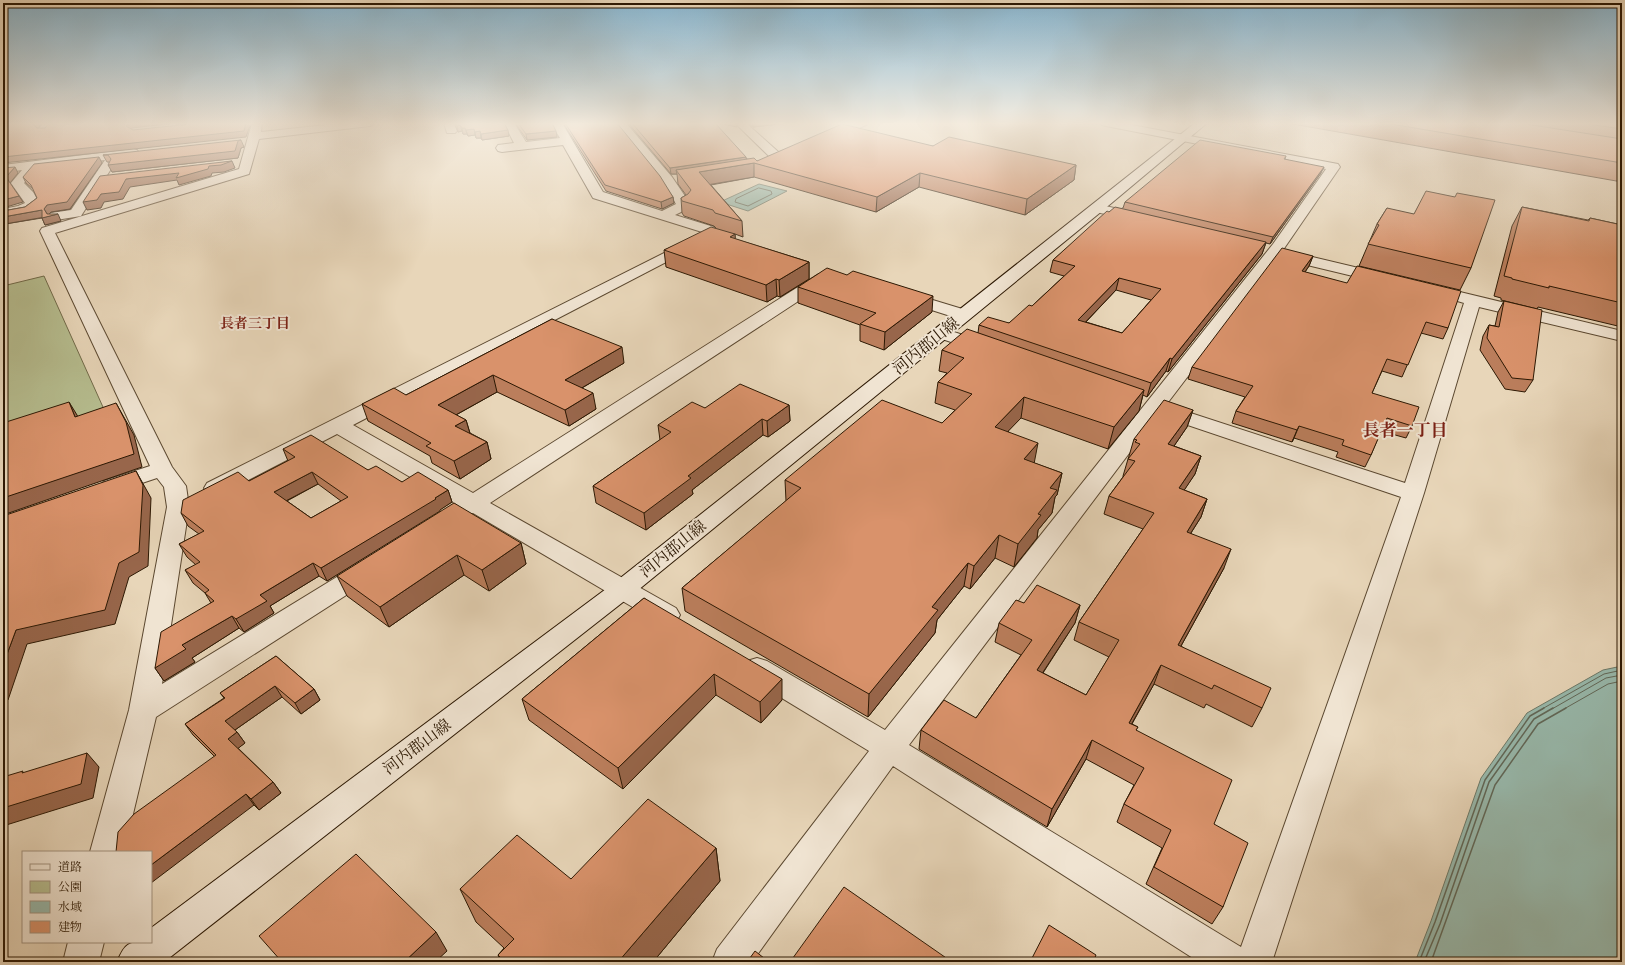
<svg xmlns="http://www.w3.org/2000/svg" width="1625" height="965" viewBox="0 0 1625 965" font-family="Alegreya,'Noto Serif JP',serif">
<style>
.green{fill:#b6bd8f;stroke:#716a49}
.water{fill:#98b9ac;stroke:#6d7968}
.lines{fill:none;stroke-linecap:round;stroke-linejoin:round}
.shore-far1{stroke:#626858;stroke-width:1}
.shore{stroke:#626858;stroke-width:1.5}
.street-casing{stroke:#5b4830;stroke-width:2}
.secondary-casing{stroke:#2c1803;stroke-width:2}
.street{fill:#f0e4d2;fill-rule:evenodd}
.secondary{fill:#f0e4d2;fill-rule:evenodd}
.wall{fill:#bb7e5c;stroke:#2c1803;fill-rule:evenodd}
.shaded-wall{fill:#98664b;stroke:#2c1803}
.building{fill:#d9926b;stroke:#2c1803;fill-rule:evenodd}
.labels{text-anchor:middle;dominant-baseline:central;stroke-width:4;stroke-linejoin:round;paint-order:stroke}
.far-neighbourhood-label{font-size:14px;font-weight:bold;fill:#7a1f14;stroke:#f0e4d2}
.street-label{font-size:16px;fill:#2c1803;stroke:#f0e4d2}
.neighbourhood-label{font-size:17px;font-weight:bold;fill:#7a1f14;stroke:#f0e4d2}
</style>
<rect width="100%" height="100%" fill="#e8d6b9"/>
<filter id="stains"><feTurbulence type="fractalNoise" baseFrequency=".005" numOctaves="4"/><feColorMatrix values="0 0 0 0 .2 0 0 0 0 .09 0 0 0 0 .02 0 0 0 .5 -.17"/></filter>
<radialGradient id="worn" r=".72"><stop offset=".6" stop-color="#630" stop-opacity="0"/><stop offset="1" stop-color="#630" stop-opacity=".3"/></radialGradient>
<path class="green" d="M44,276L107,416L3,448V286Z"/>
<path class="water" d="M759,184L787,191L748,211L720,202Z
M1622,666V962H1415L1431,921L1481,778L1527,713L1603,670Z"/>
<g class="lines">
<path class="shore-far1" d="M759,188L771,191L772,194L748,206L735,202L736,199Z
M1542,709L1604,674L1622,670
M1552,709L1606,678L1622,675
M1564,709L1608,684L1622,681"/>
<path class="shore" d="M1419,962L1435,922L1485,780L1530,716L1544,708
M1424,962L1440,924L1489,782L1534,719L1553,708
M1431,962L1495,785L1538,724L1566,708"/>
<g class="street-casing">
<path id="street" d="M43,123H54L48,132H40L38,130Z
M252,123H262L261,132L344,123H376L370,126L259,139L249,174L55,233L172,467L186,486L189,507L162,684L358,564L367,561L376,564L379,570L376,576L156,717L124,852H90L129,710L167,507L164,487L157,478L112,493L104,491L101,486L104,481L150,466L40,231L42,228L239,169Z
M444,123H454L457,131L455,133H447Z
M504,123H514L526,142L560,138L552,125L554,123H562L603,192L662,211L676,204L662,182L614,123H626L672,177L691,205L689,208L675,215L714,227L716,232L734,238L736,241L734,244C724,247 713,240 704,237L702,232L593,198L563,145L502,152L498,151L496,148L498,145L514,143Z
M735,123H746L784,157L786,160L784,163H776Z
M854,123H868L866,125L829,141H821L819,139L821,137Z
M1101,123H1121L1338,164L1340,167L1283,250L1388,275L1390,278L1388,281L1382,283L1278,258L1166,405L1405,483L1464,303L1454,300L1452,297L1454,294L1460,292L1622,331V341L1479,307L1424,493L1272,962H1199L893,766L752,962H712L717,949L869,751L747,677L743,669L747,661L757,658L767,661L885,730L1273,244L1326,169L1106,126L1102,125ZM1158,415L1401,497L1241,947L909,745Z
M133,149L137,150L139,153L137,156L118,158L81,216L56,220L51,219L49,216L51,213L71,210L105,160L38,168L24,183L33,192L40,204C32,215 15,215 3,217V209L18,206L25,203L11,183L22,170L3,173V165Z
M1097,204L1144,215L1146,218L1144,221L1139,222L1092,211L1090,208L1092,205Z
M692,239L697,240L699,243L697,246L353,425L473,493L817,275L823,273L829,275L831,278L829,281L490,503L676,608L680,615L676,622L667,625L658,622L473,513L464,516L456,514L453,509L456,504L337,434L223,493L215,495L207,493L204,488L207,483Z
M903,291L969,311L971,315L969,319L963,320L897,299L895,296L897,293Z
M942,328L990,344L993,348L990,352L984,353L936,337L933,333L936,329Z
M68,942H104L99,962H63Z"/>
</g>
<g class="secondary-casing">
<path id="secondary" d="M1195,123H1207L1102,211L632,595L164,962H117C126,941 129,942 151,942V928L614,583Z"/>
</g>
<use href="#street" class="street"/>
<use href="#secondary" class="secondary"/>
</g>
<path class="wall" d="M454,123H504L509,136L482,140L481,138H476L475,135L468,136L467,134H463L462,131L458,132Z
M515,123H553H552L557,137L527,140Z
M563,123H617L673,197L674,203L662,209L606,191Z
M628,123H715L747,159L757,161L933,146L1076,165L1074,180L1025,215L919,187L876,212L754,177L711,185L742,221L743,237L735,234V239L809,262V279L780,297L777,296L767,302L666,267L664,250L716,228L714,226L684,216L682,213L681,198L686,195L678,184L677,174H671Z
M718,123H737V127Z
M747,123H787L753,127Z
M1287,123H1525V124L1538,126V123H1622V182Z
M244,147L241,148L238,158L112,172L109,162H107L103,155Z
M1286,156L1285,159L1321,173L1270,244L1266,243L1262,254L1168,372L1166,371L1147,397L1143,395L1139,411L1108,449L1021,418L1008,431L1034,463L1062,473L1057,495L1055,497L1052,513L1038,530L1037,538L1014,567L995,558L970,589L964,586L937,620L935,633L868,717L685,611L682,588L786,501L785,480L942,423L955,410L935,403L938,382L947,373L939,371L942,350L978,333L979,325L1009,323L1032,306L1064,276L1050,272L1053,260L1109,212L1123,208L1125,202ZM1116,290L1151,300L1122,333L1086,322Z
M102,163L70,209L51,212L49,214L61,221L45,225L42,218L5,224L3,227V211L25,207L37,198L34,190L26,183L23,177Z
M1522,207L1588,220L1590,218L1622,225V327L1538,307L1537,309L1501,300V298L1494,296L1512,226Z
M1387,208L1471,268L1460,290L1359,266L1377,224Z
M1313,256L1309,266L1305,272L1448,328L1443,339L1421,333L1402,377L1382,371L1372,393L1412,426L1406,438L1381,431L1371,455L1365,467L1336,457L1338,452L1294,438L1292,442L1232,423L1236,411L1245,397L1188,379L1192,367Z
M798,287L932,312L884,350L860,341V325L798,303Z
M1504,301L1533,380L1525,392L1505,389L1480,350L1483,336L1489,325L1495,326L1498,312Z
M552,319L624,363L582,388L596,409L569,426L497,392L456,415L466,420L470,433L487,442L491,459L460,479L432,463L430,456L368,421L362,404L406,395Z
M789,405L790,421L768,437L763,435L692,490L693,494L646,530L596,503L593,486L660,440L658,425L705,408Z
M1193,410L1187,427L1174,446L1201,456L1195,474L1184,490L1207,499L1201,517L1191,533L1224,568L1181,646L1262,708L1252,727L1206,704L1204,708L1154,684L1132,724L1138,727L1136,730L1214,824L1223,907L1212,924L1146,884L1162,848L1117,822L1124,804L1134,785L1086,759L1047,827L919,749L921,730L976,718L1021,655L995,642L999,623L1024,603L1080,605L1075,623L1043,673L1086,695L1109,657L1074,640L1079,622L1143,529L1104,514L1109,496L1123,477V476L1128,459L1129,456L1134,439Z
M283,449L368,470L402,482L448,490L452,502L327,581L319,576L270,606L274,613L244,632L239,628L192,658L195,662L164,681L155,668L211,603L205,593L193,583L185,570L196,565L187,557L179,544L199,534L188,526L181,513L249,481L288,461ZM318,484L341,501L311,518L287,501Z
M521,543L526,564L489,591L464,575L389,627L347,596L337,576Z
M644,598L782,700L761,723L716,695L623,789L529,720L522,699Z
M276,656L314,689L320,700L301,714L282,697L235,730L237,732L245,743L238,748L273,782L281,793L259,810L254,805L214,756L193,735L185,724L224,698L220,693Z
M716,848L720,881L653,962H501L498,955L504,948L476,922L460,889L571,879Z"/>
<path class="shaded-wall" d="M35,123H42L37,130L33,124Z
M129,123H174L132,128L129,132L126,126Z
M246,123H251L246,137L3,163V157Z
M753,123H787L753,127Z
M460,125L462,131L458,132L457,126Z
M462,128H465L467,134H463Z
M474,129L475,135L468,136L466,130Z
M508,130L509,136L482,140L481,134Z
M480,131L481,138H476L475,132Z
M556,131L557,137L527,140L526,134Z
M241,140L244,147L241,148L238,158L112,172L108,165Z
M99,157L102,163L70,209L51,212L48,215L44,209L47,205Z
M746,157L747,163L676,170L677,174H671L670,168Z
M232,161L235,168L224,172L212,173L211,176L179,185L177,180L130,187L123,199L104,202L101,208L87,210L83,202L101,194L126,179Z
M754,163V177L701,186L699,172Z
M1076,165L1074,180L1025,215L1027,199Z
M15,167L18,173L10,183L6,177Z
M1324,167L1321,173L1270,244L1273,237Z
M920,173L919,187L876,212L877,197Z
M19,196L23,202L3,208V200Z
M673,197L674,203L662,209L661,202Z
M42,210L45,217L58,214L61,221L45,225L42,218L45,217L5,224L3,227V217Z
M735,234L736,250L730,237Z
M1266,242L1262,254L1168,372L1172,359Z
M1313,256L1309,266L1298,282L1302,271Z
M809,262V279L780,297L779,280Z
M1119,278L1116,290L1076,332L1078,320Z
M776,279L777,296L767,302L766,285Z
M933,296L932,312L884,350L885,332Z
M622,347L624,363L568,396L565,380Z
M1170,358L1166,371L1147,397L1151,383Z
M493,375L497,392L443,422L438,405Z
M1144,390L1139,411L1108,449L1114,427Z
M593,393L596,409L569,426L565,410Z
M1024,397L1021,418L992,448L995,427Z
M69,402L77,415L84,430L75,417Z
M116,403L134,435L142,467L3,515V498Z
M789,405L790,421L768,437L767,421Z
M1193,410L1187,427L1163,462L1168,444Z
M762,419L763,435L692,490L693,494L646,530L644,513L688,476Z
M466,420L471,437L455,426Z
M1299,426L1294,438L1292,442L1297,430Z
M487,442L491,459L460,479L454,461Z
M1038,443L1034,464L1024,459Z
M1201,456L1195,474L1173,507L1179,488Z
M136,471L151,498L148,566L129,577L115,624L27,644L8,700L3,701V665L16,630Z
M312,472L318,484L280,504L274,492Z
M1062,473L1057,495L1055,497L1052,513L1038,530L1037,538L1014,567L1018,544L1050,488Z
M448,490L452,502L440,510V511L327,581L321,568Z
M1207,499L1201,517L1180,550L1187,532Z
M999,535L995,558L970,589L974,566Z
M521,543L526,564L489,591L482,570Z
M1231,549L1224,568L1171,664L1178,645Z
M457,555L464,575L389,627L380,607Z
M313,563L319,576L270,606L274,613L244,632L236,619L260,595Z
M968,563L964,586L937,620L935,633L868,717L869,694L932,607Z
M1080,605L1075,623L1032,689L1037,670Z
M232,616L239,628L192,658L195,662L164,681L155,668L182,645Z
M1161,665L1154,684L1122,741L1129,723Z
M714,674L716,695L623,789L618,768Z
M782,679V700L761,723L760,702Z
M275,686L282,697L232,732L225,721Z
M314,689L320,700L301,714L295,703Z
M237,732L245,743L236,750L228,739Z
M1092,740L1086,759L1047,827L1052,809Z
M87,753L99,767L93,798L3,826V808Z
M273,782L281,793L259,810L251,799Z
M246,794L254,805L151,883V865Z
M716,848L720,881L653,962H618Z
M436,932L447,951L435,962H404Z"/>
<path class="building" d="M3,123H35L33,124L37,128H45L49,123H129L126,126L133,130L200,123H246L244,131L3,157Z
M455,123H504L508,130L481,134L480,131L475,132L474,129L466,130L465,128H462L460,125L457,126Z
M518,123H552L556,131L526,134Z
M565,123H617L660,176L673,197L661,202L605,185Z
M632,123H715L746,157L670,168Z
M1385,123H1519L1622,139V163Z
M1581,123H1622V129Z
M842,124L933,146L949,137L1076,165L1027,199L920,173L877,197L754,163L699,172L742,221L715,213L713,210L682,201L681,198L688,194L691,190L676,170L754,158L757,161Z
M241,140L238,141L235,151L108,165L111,159L108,155H103Z
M1200,140L1286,156L1284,159L1324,167L1273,237L1125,202Z
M99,157L67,202L47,205L44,209L47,214H58L42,218V210L3,217V211L25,207L37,198L31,185L23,177L34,164Z
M232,161L221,165L209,166L208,169L176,178L179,173L126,179L119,192L101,194L97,200L83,202L100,176Z
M15,167L6,177L19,196L3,200V168Z
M1426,191L1455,197L1457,193L1495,200L1471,268L1368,244L1379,225L1377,224L1387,208L1414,214Z
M1115,207L1266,242L1172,359L1170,358L1151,383L979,325L988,317L1009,323L1029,305L1032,306L1075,266L1053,260L1107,211L1109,212ZM1119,278L1161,289L1122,333L1078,320Z
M1522,207L1589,221L1590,218L1622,225V303L1549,286V288L1512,279V278L1504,276Z
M711,227L735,234L730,237L809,262L779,280L776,279L766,285L664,250Z
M1282,248L1313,256L1302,271L1347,283L1357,266L1461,291L1448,328L1426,322L1408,365L1387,359L1372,393L1419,407L1412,426L1387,418L1371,455L1342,445L1344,440L1299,426L1297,430L1236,411L1253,386L1192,367Z
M827,268L847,275L853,271L933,296L885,332L860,324L876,313L798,287Z
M1504,301L1542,310L1533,380L1512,378L1487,338L1489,325L1499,327Z
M552,319L622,347L565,380L593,393L565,410L493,375L438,405L466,420L455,426L487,442L454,461L426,446L431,443L362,404L394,388L406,395Z
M967,329L1144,390L1114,427L1024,397L995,427L1038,443L1024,459L1062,473L1050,488L1057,490L1038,514L1041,515L1018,544L999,535L974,566L968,563L932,607L938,610L869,694L682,588L801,488L785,480L882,400L942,423L972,394L938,382L964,358L942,350Z
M740,384L789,405L767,421L762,419L688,476L691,478L644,513L593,486L671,432L658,425L692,402L705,408Z
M1164,400L1193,410L1168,444L1201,456L1179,488L1207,499L1187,532L1231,549L1178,645L1271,688L1262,708L1214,685L1212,689L1161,665L1129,723L1138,727L1136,730L1232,780L1214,824L1248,843L1223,907L1154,867L1171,830L1124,804L1144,768L1092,740L1052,809L921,730L944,700L976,718L1032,640L999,623L1016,600L1024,603L1037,585L1080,605L1037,670L1086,695L1119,640L1079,622L1154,513L1109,496L1135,461L1128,459L1140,444L1135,442L1137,440L1134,439Z
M69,402L75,417L116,403L126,422L134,454L3,498V423Z
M311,435L368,470L376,466L402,482L418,472L448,490L435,498L436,499L321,568L313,563L260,595L267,601L236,619L232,616L182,645L186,649L155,668L161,632L214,601L205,593L209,590L185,570L200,562L179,544L204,531L181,513L183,500L238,472L249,481L295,457L283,449ZM312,472L348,497L311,518L274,492Z
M136,471L143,485L139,552L119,563L105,610L16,630L3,665V516Z
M454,503L521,543L482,570L457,555L380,607L337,576Z
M644,598L782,679L760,702L714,674L618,768L522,699Z
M276,656L314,689L295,703L275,686L225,721L237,732L228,739L273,782L251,799L246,794L151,865V852H116L118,832L134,814L216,755L185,724L225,698L220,693Z
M87,753L81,784L3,808V777L23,771L22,773Z
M648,799L716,848L618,962H505L498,955L514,939L460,889L517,835L571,879Z
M356,854L436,932L404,962H282L259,936Z
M844,887L952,962H790Z
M1049,925L1096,955L1093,962H1030Z
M755,951L769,962H747Z"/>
<linearGradient id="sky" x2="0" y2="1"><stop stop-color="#88b6d0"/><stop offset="0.48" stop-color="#f5ede0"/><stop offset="1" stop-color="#f5ede0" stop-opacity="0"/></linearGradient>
<rect width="1625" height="258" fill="url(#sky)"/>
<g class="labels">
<g class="far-neighbourhood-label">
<text x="255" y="323">長者三丁目</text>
</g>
<g class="street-label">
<text transform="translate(926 346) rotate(-39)">河内郡山線</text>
<text transform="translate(673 549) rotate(-39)">河内郡山線</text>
<text transform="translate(417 747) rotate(-37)">河内郡山線</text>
</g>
<g class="neighbourhood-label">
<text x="1405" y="430">長者一丁目</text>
</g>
</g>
<rect width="1625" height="965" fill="none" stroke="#e8d6b9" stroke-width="16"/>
<rect x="4" y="4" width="1617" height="957" fill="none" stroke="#2c1803" stroke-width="2"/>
<rect x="8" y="8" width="1609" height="949" fill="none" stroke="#2c1803"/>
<rect x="22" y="851" width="130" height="92" fill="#f0e4d2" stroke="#a2927f"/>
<rect x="30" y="864" width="20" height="6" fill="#f0e4d2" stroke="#a2927f"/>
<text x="58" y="871" font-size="12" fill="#2c1803">道路</text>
<rect x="30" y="881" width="20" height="12" fill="#b6bd8f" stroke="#a2927f"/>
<text x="58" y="891" font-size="12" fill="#2c1803">公園</text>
<rect x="30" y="901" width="20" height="12" fill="#98b9ac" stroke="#a2927f"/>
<text x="58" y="911" font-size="12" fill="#2c1803">水域</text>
<rect x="30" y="921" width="20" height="12" fill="#d9926b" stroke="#a2927f"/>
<text x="58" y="931" font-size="12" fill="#2c1803">建物</text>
<rect width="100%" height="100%" filter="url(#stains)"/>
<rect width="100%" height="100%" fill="url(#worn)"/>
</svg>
